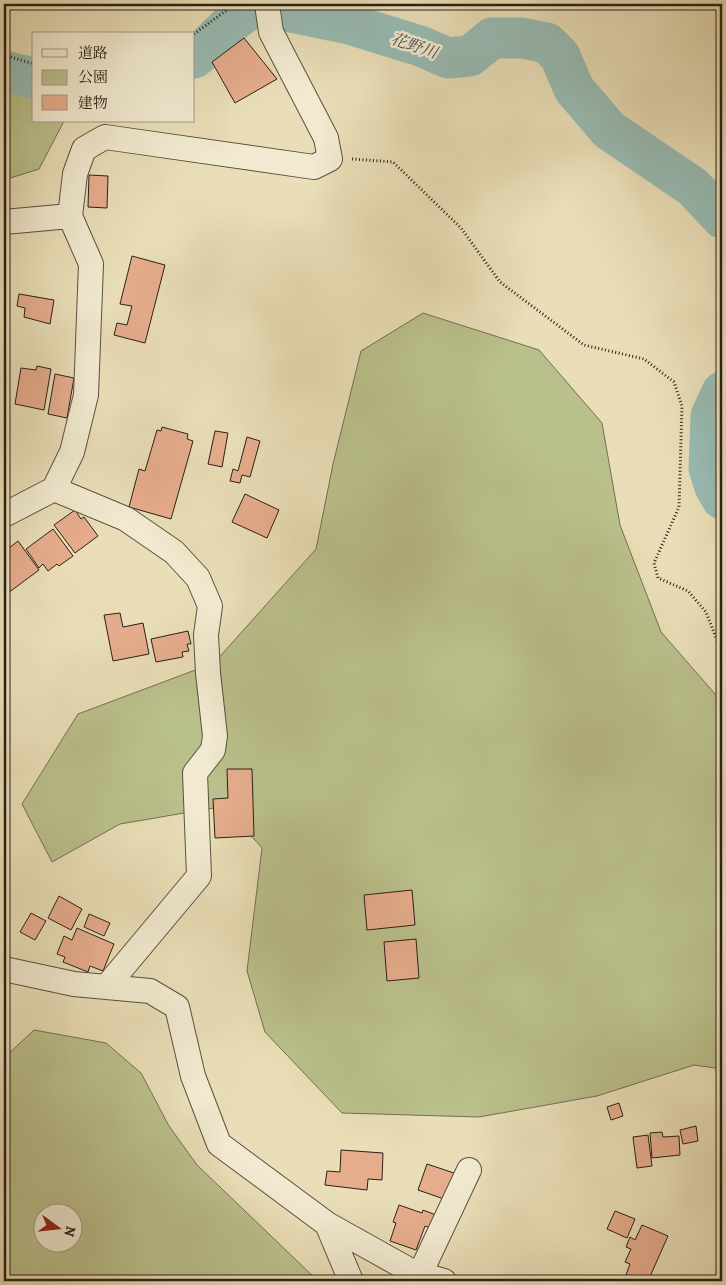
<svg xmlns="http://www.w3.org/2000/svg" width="726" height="1285" viewBox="0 0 726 1285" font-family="Alegreya,'Noto Serif JP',serif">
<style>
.green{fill:#bac08c;stroke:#727052;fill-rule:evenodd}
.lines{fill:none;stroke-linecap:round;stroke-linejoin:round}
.river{stroke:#98bbb3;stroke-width:41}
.building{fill:#e6ad8d;stroke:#2b2017}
.minor-casing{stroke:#5a503f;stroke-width:26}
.path{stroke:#2b2017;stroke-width:3;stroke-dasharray:1 2.5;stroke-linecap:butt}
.minor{stroke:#f1ead0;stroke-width:24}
.labels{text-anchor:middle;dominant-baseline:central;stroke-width:5;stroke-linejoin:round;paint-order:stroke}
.water-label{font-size:16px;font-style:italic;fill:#4c4e46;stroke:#f1ead0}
</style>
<rect width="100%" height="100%" fill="#e9deb7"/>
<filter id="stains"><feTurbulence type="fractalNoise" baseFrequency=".004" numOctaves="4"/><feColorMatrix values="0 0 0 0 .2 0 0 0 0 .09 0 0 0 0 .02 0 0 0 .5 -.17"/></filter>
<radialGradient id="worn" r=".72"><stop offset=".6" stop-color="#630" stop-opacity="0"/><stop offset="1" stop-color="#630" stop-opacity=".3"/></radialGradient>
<path class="green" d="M4,86L34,94V121H64L39,169L4,180Z
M423,313L539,350L602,423L620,525L661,632L722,702V1069L694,1065L597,1096L479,1117L342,1113L265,1032L247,971L262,848L225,806L120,824L52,862L22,804L78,714L214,663L316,549L333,464L361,351Z
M34,1030L106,1043L141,1073L169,1126L197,1165L318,1281H4V1058ZM42,1212H72V1242H42Z"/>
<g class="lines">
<path class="river" d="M194,58C218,41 231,14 261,6L349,24L420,46L448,58L470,56L492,38H522L547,43L560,56L574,89L609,130L693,187L722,218
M4,71L34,78
M722,392L711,416L709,468L715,487L722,499"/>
</g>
<path class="building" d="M244,38L277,79L235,103L212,62Z
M89,175L108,176L107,208L88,207Z
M132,256L165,265L145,343L114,335L117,323L127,325L132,306L120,304Z
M19,294L54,300L50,324L24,317L25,308L17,306Z
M37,366L51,369L44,410L15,404L21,368L36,370Z
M55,374L74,378L67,418L48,414Z
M162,427L188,434L187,439L193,441L171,519L129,507L139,469L145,471L157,430L161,431Z
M215,431L228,433L222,467L208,464Z
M247,437L260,441L250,477L242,475L240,483L230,481L233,469L238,471Z
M245,494L279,510L267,538L232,522Z
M75,510L81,519L84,517L98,536L75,553L54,525Z
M53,529L73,556L59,566L57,564L48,571L43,564L39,568L26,549Z
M18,541L39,570L4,596V552Z
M120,613L123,627L143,623L149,654L113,661L104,615Z
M188,631L191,644H187L189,651L182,652L183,657L156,662L151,639Z
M227,769H252L254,836L215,838L213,799L228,798Z
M412,890L415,925L367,930L364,895Z
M59,896L82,909L71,930L48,918Z
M31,913L46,921L35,940L20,932Z
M89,914L110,923L104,936L84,927Z
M77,928L114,944L103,971L90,966L88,972L63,962L65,957L57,954L64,936L72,940Z
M416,939L419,978L387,981L384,942Z
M619,1103L623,1116L611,1120L607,1107Z
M696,1126L698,1141L683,1144L680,1130Z
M662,1132L663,1137L679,1136L680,1155L652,1158L650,1133Z
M648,1135L652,1166L637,1168L633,1137Z
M341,1150L383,1153L382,1180L368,1179L367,1190L325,1185L327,1171L340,1172Z
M427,1164L454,1173L444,1199L418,1190Z
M399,1205L422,1213L423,1210L436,1215L431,1228L425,1226L416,1250L390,1241L396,1223L393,1222Z
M615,1211L635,1219L627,1238L607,1229Z
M642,1225L668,1236L648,1281H640L626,1275L630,1264L625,1262L631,1249L626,1247L630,1237L635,1240Z"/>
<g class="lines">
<g class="minor-casing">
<path id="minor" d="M4,222L70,216
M54,489L126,519L174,552L198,578L210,606L206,635L208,673L215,736L213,750L195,773L199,876L107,986
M4,515L54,489L72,452L86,395L91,264L70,216L75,174L84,149L105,137L314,167L330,159L326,138L271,32L267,4
M4,969L74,984L150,991L177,1007L193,1076L219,1144L327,1224L413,1272L444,1281
M327,1224L351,1281
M420,1274L469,1170"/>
</g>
<path class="path" d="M194,34L235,4
M4,55L34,64
M352,159L393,162L461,228L500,282L584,345L644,359L674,382L682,406L679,507L654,563L658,578L688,591L706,612L722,653"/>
<use href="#minor" class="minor"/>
</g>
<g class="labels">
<g class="water-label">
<text transform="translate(414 46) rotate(19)">花野川</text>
</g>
</g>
<rect width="726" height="1285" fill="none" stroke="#e9deb7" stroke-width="20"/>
<rect x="5" y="5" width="716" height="1275" fill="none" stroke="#2b2017" stroke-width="2.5"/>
<rect x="10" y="10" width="706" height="1265" fill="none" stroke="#2b2017"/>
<rect x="32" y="32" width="162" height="90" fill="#f1ead0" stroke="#a29986"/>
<rect x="42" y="49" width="25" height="8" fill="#f1ead0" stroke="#a29986"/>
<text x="78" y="58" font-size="15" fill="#2b2017">道路</text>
<rect x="42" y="70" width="25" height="15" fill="#bac08c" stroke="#a29986"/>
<text x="78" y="82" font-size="15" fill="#2b2017">公園</text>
<rect x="42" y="95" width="25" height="15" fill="#e6ad8d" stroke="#a29986"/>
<text x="78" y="108" font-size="15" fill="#2b2017">建物</text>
<g transform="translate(58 1228) rotate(105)"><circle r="24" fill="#f1ead0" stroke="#a29986"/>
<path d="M0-4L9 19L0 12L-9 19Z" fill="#8f2418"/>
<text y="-8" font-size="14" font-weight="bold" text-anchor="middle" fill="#2b2017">N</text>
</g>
<rect width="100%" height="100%" filter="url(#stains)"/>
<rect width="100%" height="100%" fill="url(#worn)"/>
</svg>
